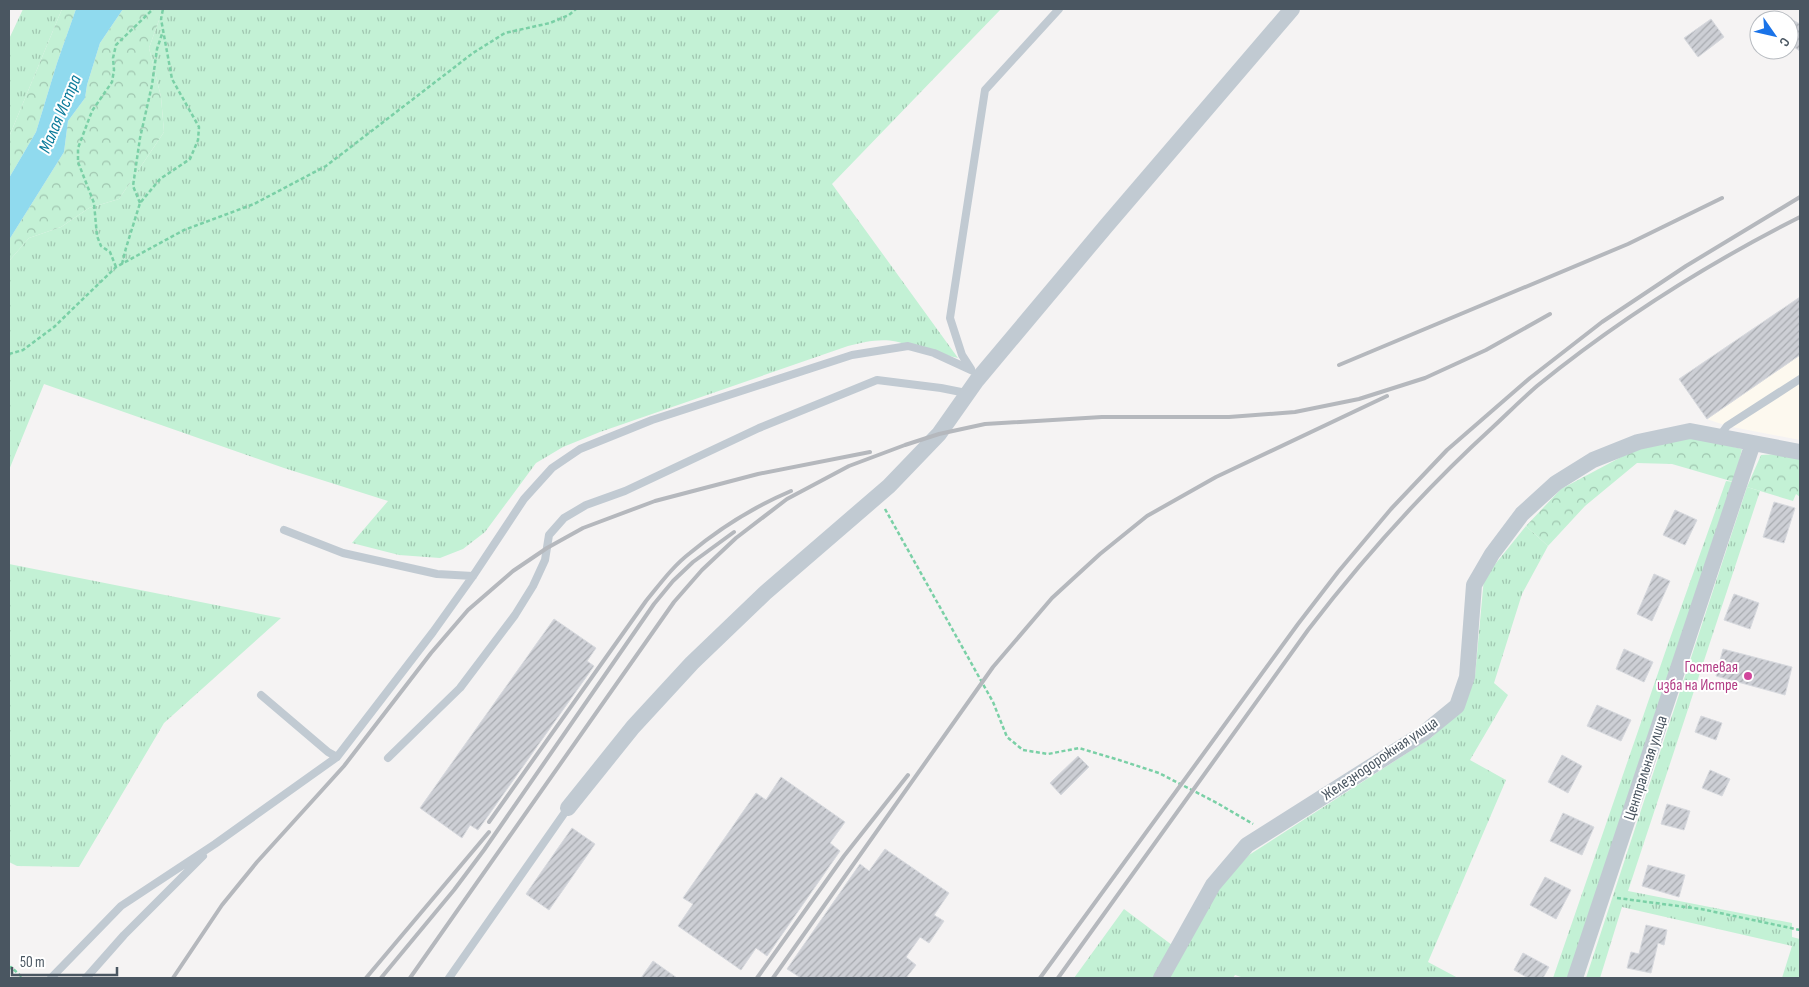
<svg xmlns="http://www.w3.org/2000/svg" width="1809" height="987" viewBox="0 0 1809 987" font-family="'Sofia Sans Condensed',sans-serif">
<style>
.commercial{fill:#fdf9ef}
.grass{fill:url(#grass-tufts)}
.forest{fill:url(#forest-crowns)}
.water{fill:#90daee}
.building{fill:url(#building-hatch);stroke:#d7d9de}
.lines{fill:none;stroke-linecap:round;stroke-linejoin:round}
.path{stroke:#7ad0a6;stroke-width:2.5;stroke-dasharray:4 2.5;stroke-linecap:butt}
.lane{stroke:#c1cad2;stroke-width:8}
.street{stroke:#c1cad2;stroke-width:16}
.rail{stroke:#b5b8bd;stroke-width:4}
.hotel-dot{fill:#d1479c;stroke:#fff;stroke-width:2}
.labels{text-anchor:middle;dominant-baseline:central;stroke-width:4;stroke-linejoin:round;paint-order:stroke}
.hotel-label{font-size:16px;fill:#b23c85;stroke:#fff;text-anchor:end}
.street-label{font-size:16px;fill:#4a5661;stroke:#fff}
.water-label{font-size:18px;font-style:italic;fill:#0c7c9b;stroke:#fff}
</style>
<defs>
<pattern id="grass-tufts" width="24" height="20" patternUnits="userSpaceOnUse" patternTransform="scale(1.25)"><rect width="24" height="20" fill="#c3f1d5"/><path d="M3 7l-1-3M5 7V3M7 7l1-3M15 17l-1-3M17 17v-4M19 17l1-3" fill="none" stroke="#a0c6b0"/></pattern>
<pattern id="forest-crowns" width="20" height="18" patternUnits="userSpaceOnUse" patternTransform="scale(1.25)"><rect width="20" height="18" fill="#c3f1d5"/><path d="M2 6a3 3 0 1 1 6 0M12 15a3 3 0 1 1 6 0" fill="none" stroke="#a0c6b0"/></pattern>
<pattern id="building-hatch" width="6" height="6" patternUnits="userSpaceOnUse" patternTransform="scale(1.25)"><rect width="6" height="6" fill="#cdcfd5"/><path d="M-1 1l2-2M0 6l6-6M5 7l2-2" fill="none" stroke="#a8abb0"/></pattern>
</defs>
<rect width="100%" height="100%" fill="#f5f3f3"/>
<path class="commercial" d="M1800,297V440L1727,426L1707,419L1679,379Z"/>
<path class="grass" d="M23,9H62L9,137V39Z
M163,9H1001L832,184L958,358L908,346C890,336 867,341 848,346L600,432L563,447L536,463L485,532L463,549L440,558L399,555L352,543L388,501L284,468L44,384L9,470V261L29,238L61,227L89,208L119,199L164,132L161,97L149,48Z
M1726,481L1734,482L1569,978H1553L1668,644Z
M1747,487L1760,491L1628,891L1792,923V937L1800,939V978H1782L1792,946L1622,907L1600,978H1586Z
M1526,526L1548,546L1522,594L1494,683L1508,695L1470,760L1506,780L1428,962L1458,978H1244L1235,975L1233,978H1166L1214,892L1249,855L1432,737L1462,708L1475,676L1484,578Z
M9,564L281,618L164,723L79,867L17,866L9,862Z
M1124,909L1172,945L1154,978H1074Z"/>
<path class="forest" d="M62,9H76L57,63L36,132L9,178V137Z
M123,9H163L149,48L161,97L164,132L119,199L89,208L61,227L29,238L9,261V240L64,152L68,121L85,98L87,85L100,43Z
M1689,436L1742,449L1734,482L1672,464L1637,463L1585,506L1548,546L1526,526L1561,489L1640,447Z
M1778,454L1800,459V497L1796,494L1793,501L1747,487L1761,455Z"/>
<path class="water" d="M76,9H123L100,43L87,85L85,98L68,121L64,152L9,240V178L36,132L57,63Z"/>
<path class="building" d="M1789,18L1800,24V51L1789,44Z
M1711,19L1724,37L1698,57L1684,38Z
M1800,297V355L1707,419L1679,379Z
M1774,502L1795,508L1784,543L1763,537Z
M1675,510L1697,520L1685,545L1663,535Z
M1654,574L1670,581L1652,621L1637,614Z
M1734,594L1759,603L1750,629L1724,620Z
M554,619L596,648L587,661L594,666L478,830L470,825L462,838L420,808Z
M1624,649L1653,662L1644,682L1616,669Z
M1723,649L1792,667L1785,695L1716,676Z
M1597,705L1631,720L1621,741L1587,726Z
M1701,716L1722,723L1716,740L1695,732Z
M1562,755L1582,766L1568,793L1548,782Z
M1078,756L1089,767L1061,795L1050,783Z
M1710,770L1730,779L1722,796L1702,788Z
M781,777L845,822L830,843L840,851L767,956L756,948L741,970L678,926L693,904L683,898L756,793L766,800Z
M1667,804L1690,811L1684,830L1661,824Z
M1563,813L1594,827L1582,855L1550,841Z
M572,828L595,844L549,910L526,894Z
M885,849L949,893L934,915L944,921L929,943L920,937L906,957L916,965L906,978H801L787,969L860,864L869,871Z
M1648,865L1685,875L1679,897L1642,886Z
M1545,877L1571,890L1556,919L1530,905Z
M1646,925L1667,930L1664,945L1658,943L1651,973L1627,968L1631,952L1639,954Z
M1523,953L1549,967L1543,978H1528L1514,970Z
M653,961L677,978H641Z"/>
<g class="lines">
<path class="path" d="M140,203L133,186L140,138L152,85L157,49L162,34
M122,264L126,248L140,203L160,179L190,159L198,140L199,127L172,79L161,19L163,9
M116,267L110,252L101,246L97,236L94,203L78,162V148L92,111L112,82L114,70L113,58L116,45L153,9
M9,354L23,350L54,327L116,267L184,230L254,204L326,166L473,53L505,33L550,23L569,15L576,9
M885,509L993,702L1007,737L1023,750L1048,754L1079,748L1119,760L1159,773L1217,803L1253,824
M1617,898L1701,909L1800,930
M9,969L11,967L23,978"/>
<path class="lane" d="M971,369L962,355L950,318L985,90L1059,9
M1719,437L1727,426L1800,379
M284,530L343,553L437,574L473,576
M261,695L328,752L337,757
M388,758L460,688L515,615L533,586L545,560L549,535L564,518L586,505L625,491L759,428L877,380L941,388L966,393
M51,978L121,906L215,844L337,757L433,632L473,576L524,499L552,468L580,449L652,420L852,355L908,346L934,353L971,370
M86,978L124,935L203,856
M449,978L568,808"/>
<path class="street" d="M568,808L633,727L692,663L765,593L889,486L939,434L977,380L1107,225L1292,9
M1161,978L1213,885L1247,845L1424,733L1457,706L1467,677L1474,585L1492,554L1522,514L1556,483L1593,460L1638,442L1690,431L1800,452
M1575,978L1753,443"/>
<path class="rail" d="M1339,365L1628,244L1722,198
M489,822L646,601C660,584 673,566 690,553C720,528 756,506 791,491
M173,978L222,905L257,862L344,766L431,653L468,610L513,571L547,548L583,528L655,501L758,474L870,452
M366,978L489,832
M381,978L454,890L484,850L654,604L673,581L693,562L734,532
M410,978L674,602L702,570L736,538L787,499L849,466L905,445L939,434L985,424L1102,417H1229L1295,412L1359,399L1425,378L1486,350L1550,314
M757,978L844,856L908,775
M773,978L993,667L1052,598L1100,554L1147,516L1216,477L1387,396
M1040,978L1298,624L1338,572L1391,509L1447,450L1530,378L1602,322L1686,266L1800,197
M1058,978L1308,630C1364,557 1425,489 1493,427C1508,413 1522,399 1537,386C1617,321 1709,263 1800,217"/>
</g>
<circle class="hotel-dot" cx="1748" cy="676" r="5"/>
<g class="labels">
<g class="hotel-label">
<text x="1738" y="667">Гостевая<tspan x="1738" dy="18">изба на Истре</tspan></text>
</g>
<g class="street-label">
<text transform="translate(1380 759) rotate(-34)">Железнодорожная улица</text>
<text transform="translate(1646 768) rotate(-72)">Центральная улица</text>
</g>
<g class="water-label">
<text transform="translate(60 114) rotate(-67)">Малая Истра</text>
</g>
</g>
<rect width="1809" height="987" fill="none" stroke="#4a5661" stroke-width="20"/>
<g transform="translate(1774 35) rotate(124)"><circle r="24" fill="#ffffff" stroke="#b7bbc0"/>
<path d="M0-4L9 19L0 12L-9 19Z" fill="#1a73e8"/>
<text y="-8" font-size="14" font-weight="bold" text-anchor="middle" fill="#4a5661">С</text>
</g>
<path d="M12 967v8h105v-8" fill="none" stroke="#4a5661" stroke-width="2.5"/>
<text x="20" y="967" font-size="15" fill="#4a5661" stroke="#ffffff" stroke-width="4" paint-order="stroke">50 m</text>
</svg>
